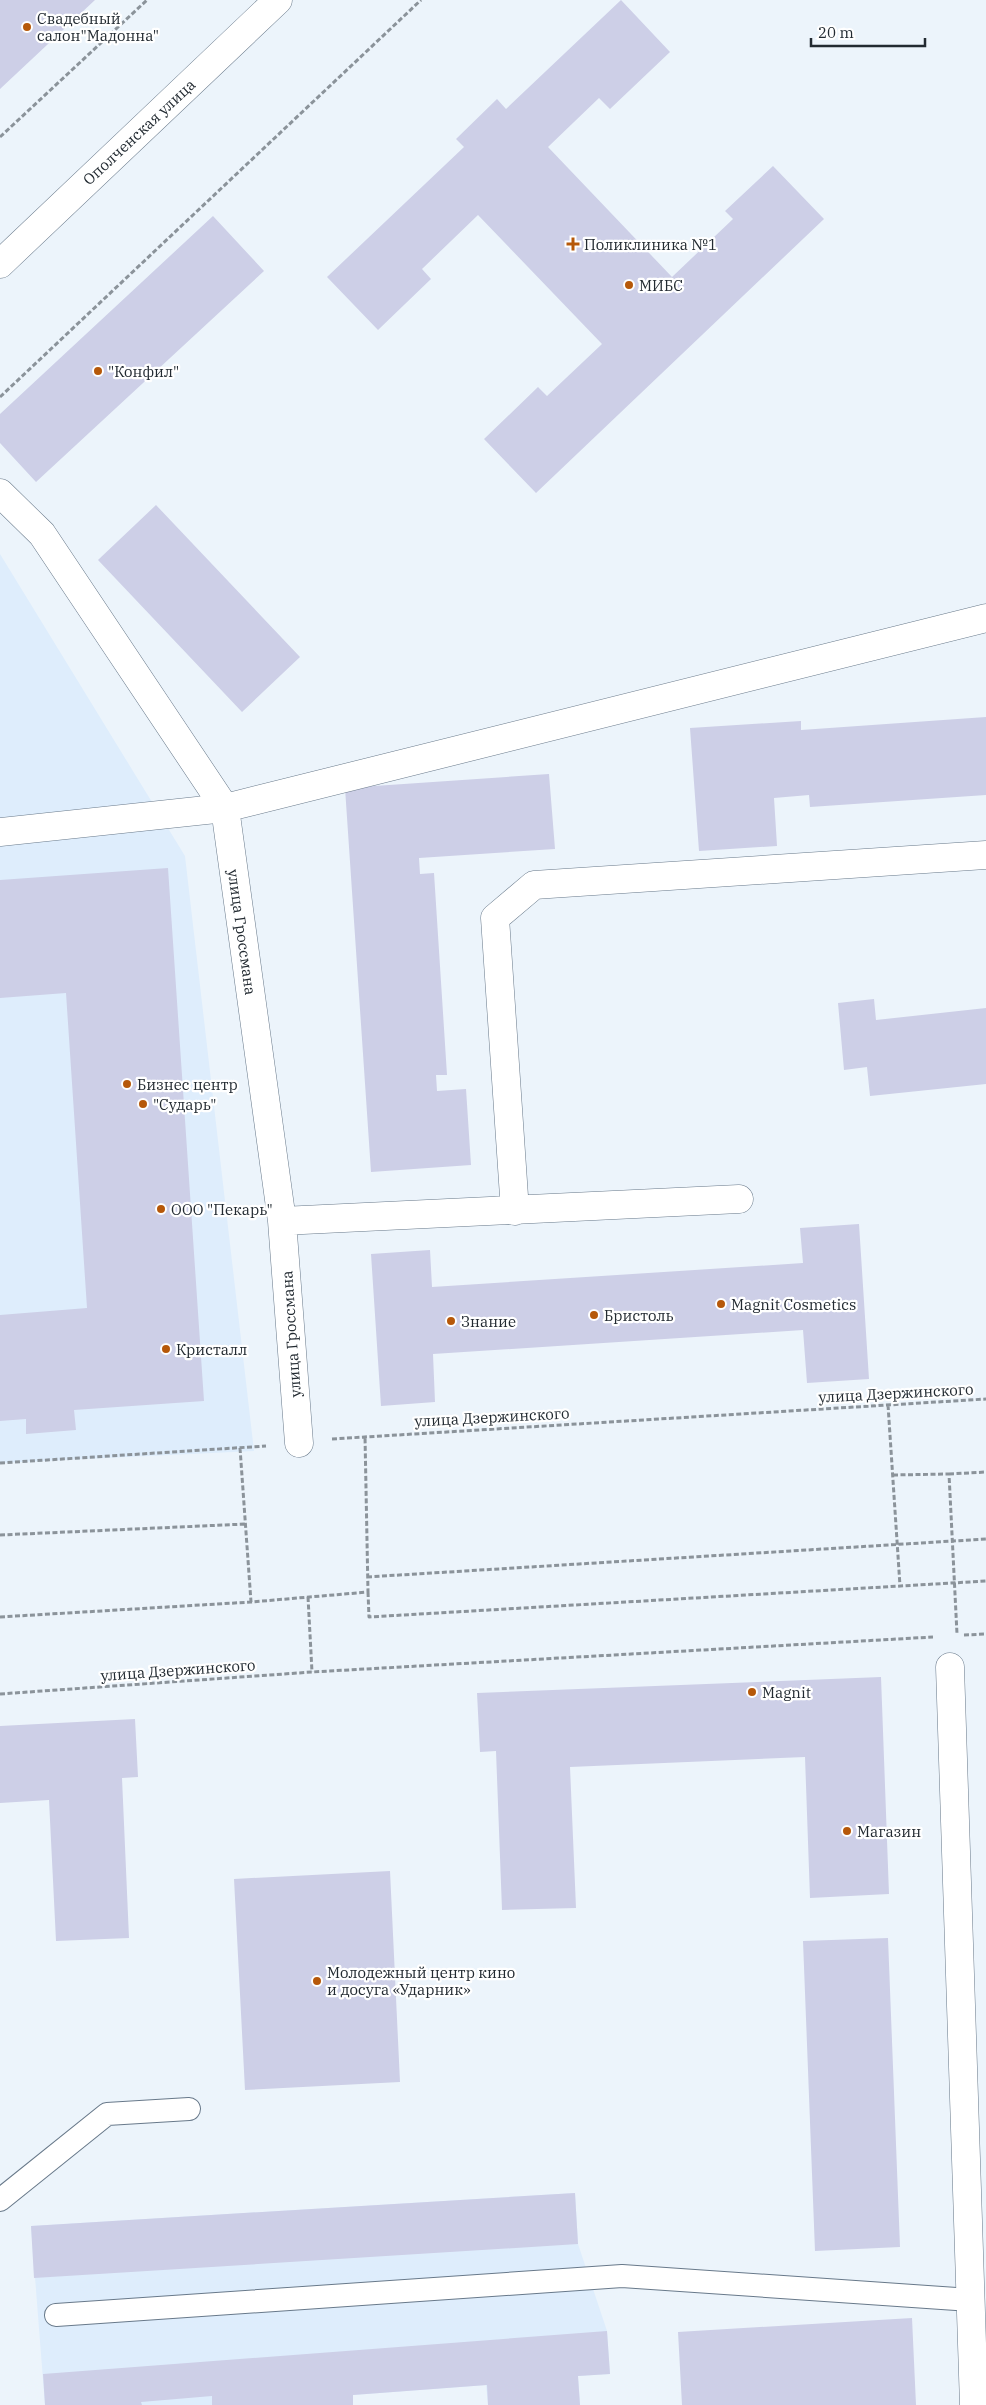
<svg xmlns="http://www.w3.org/2000/svg" width="986" height="2405" viewBox="0 0 986 2405" font-family="'IBM Plex Serif',serif">
<style>
.built{fill:#deedfc}
.building{fill:#cdcfe7}
.lines{fill:none;stroke-linecap:round;stroke-linejoin:round}
.service-casing{stroke:#68798a;stroke-width:24}
.minor-casing{stroke:#68798a;stroke-width:29}
.primary-casing{stroke:#68798a;stroke-width:29}
.path{stroke:#8b939a;stroke-width:3;stroke-dasharray:5 2.5;stroke-linecap:butt}
.service{stroke:#fff;stroke-width:22}
.minor{stroke:#fff;stroke-width:28}
.primary{stroke:#fff;stroke-width:28}
.poi-dot{fill:#b65809;stroke:#fff;stroke-width:2}
.labels{text-anchor:middle;dominant-baseline:central;stroke-width:4.5;stroke-linejoin:round;paint-order:stroke}
.poi-label{font-size:15px;fill:#222a31;stroke:#fff;text-anchor:start}
.street-label{font-size:15px;fill:#222a31;stroke:#fff}
</style>
<rect width="100%" height="100%" fill="#ecf4fb"/>
<path class="built" d="M0,554L185,856L254,1451L0,1463Z
M575,2193L578,2244L607,2331L610,2374L578,2376L580,2405H488L486,2385L353,2395V2405H45L31,2226Z"/>
<path class="building" d="M0,0H95L0,89Z
M621,0L670,52L610,109L599,98L548,147L672,277L733,219L725,211L773,166L824,219L536,493L484,439L538,387L547,396L602,344L478,215L422,269L431,279L378,330L327,277L464,147L456,139L497,99L506,109Z
M213,216L264,271L36,482L0,443V414Z
M156,505L300,657L242,712L98,560Z
M986,717V795L810,807L809,795L774,798L777,846L699,851L690,728L801,721V730Z
M549,774L555,849L419,858L420,874L434,873L447,1075H436L437,1091L466,1089L471,1165L371,1172L345,788Z
M168,868L204,1401L74,1410L76,1430L26,1434V1419L0,1421V1315L87,1308L66,993L0,998V880Z
M874,999L876,1020L986,1008V1084L870,1096L867,1067L844,1070L838,1003Z
M859,1224L869,1379L807,1383L803,1330L433,1354L435,1402L381,1406L371,1254L430,1250L432,1287L803,1263L800,1228Z
M881,1677L889,1894L810,1898L805,1757L570,1767L576,1908L502,1910L496,1751L480,1752L477,1693Z
M135,1719L138,1777L122,1778L129,1938L56,1941L49,1800L0,1803V1726Z
M390,1871L400,2082L245,2090L234,1879Z
M888,1938L900,2247L815,2251L803,1941Z
M575,2193L578,2244L34,2278L31,2226Z
M912,2318L916,2405H682L678,2332Z
M607,2331L610,2374L578,2376L580,2405H488L487,2385L353,2395V2405H212V2396L141,2402L142,2405H45L43,2374Z"/>
<g class="lines">
<g class="service-casing">
<path id="service" d="M0,2200L107,2114L189,2109
M56,2315L622,2276L971,2300"/>
</g>
<g class="minor-casing">
<path id="minor" d="M0,493L42,534L225,808L282,1221L299,1443
M0,832L225,808L986,618
M515,1211L495,918L534,885L986,855
M282,1221L739,1199
M950,1667L974,2405"/>
</g>
<g class="primary-casing">
<path id="primary" d="M0,264L278,0"/>
</g>
<path class="path" d="M0,137L147,0
M0,397L421,0
M888,1405L900,1586
M332,1439L986,1399
M240,1448L251,1602
M0,1463L266,1446
M949,1474L986,1472
M893,1475L949,1474L957,1634
M0,1535L246,1524
M367,1577L986,1539
M368,1592L369,1617L986,1581
M308,1597L312,1672
M0,1617L251,1602L368,1592L365,1436
M964,1635L986,1634
M0,1694L312,1672L933,1637"/>
<use href="#service" class="service"/>
<use href="#minor" class="minor"/>
<use href="#primary" class="primary"/>
</g>
<g class="poi-dot">
<circle cx="27" cy="27" r="5"/>
<path d="M570.5 236.5h5v5h5v5h-5v5h-5v-5h-5v-5h5z"/>
<circle cx="629" cy="285" r="5"/>
<circle cx="98" cy="371" r="5"/>
<circle cx="127" cy="1084" r="5"/>
<circle cx="143" cy="1104" r="5"/>
<circle cx="161" cy="1209" r="5"/>
<circle cx="721" cy="1304" r="5"/>
<circle cx="594" cy="1315" r="5"/>
<circle cx="451" cy="1321" r="5"/>
<circle cx="166" cy="1349" r="5"/>
<circle cx="752" cy="1692" r="5"/>
<circle cx="847" cy="1831" r="5"/>
<circle cx="317" cy="1981" r="5"/>
</g>
<g class="labels">
<g class="poi-label">
<text x="37" y="18">Свадебный<tspan x="37" dy="17">салон"Мадонна"</tspan></text>
<text x="584" y="244">Поликлиника №1</text>
<text x="639" y="285">МИБС</text>
<text x="108" y="371">"Конфил"</text>
<text x="137" y="1084">Бизнес центр</text>
<text x="153" y="1104">"Сударь"</text>
<text x="171" y="1209">ООО "Пекарь"</text>
<text x="731" y="1304">Magnit Cosmetics</text>
<text x="604" y="1315">Бристоль</text>
<text x="461" y="1321">Знание</text>
<text x="176" y="1349">Кристалл</text>
<text x="762" y="1692">Magnit</text>
<text x="857" y="1831">Магазин</text>
<text x="327" y="1972">Молодежный центр кино<tspan x="327" dy="17">и досуга «Ударник»</tspan></text>
</g>
<g class="street-label">
<text transform="translate(139 132) rotate(-43)">Ополченская улица</text>
<text transform="translate(242 932) rotate(82)">улица Гроссмана</text>
<text transform="translate(291 1334) rotate(-94)">улица Гроссмана</text>
<text transform="translate(896 1393) rotate(-3)">улица Дзержинского</text>
<text transform="translate(492 1417) rotate(-3)">улица Дзержинского</text>
<text transform="translate(178 1670) rotate(-4)">улица Дзержинского</text>
</g>
</g>
<path d="M811 38v8h114v-8" fill="none" stroke="#222a31" stroke-width="2.5"/>
<text x="818" y="38" font-size="15" fill="#222a31" stroke="#ffffff" stroke-width="4" paint-order="stroke">20 m</text>
</svg>
